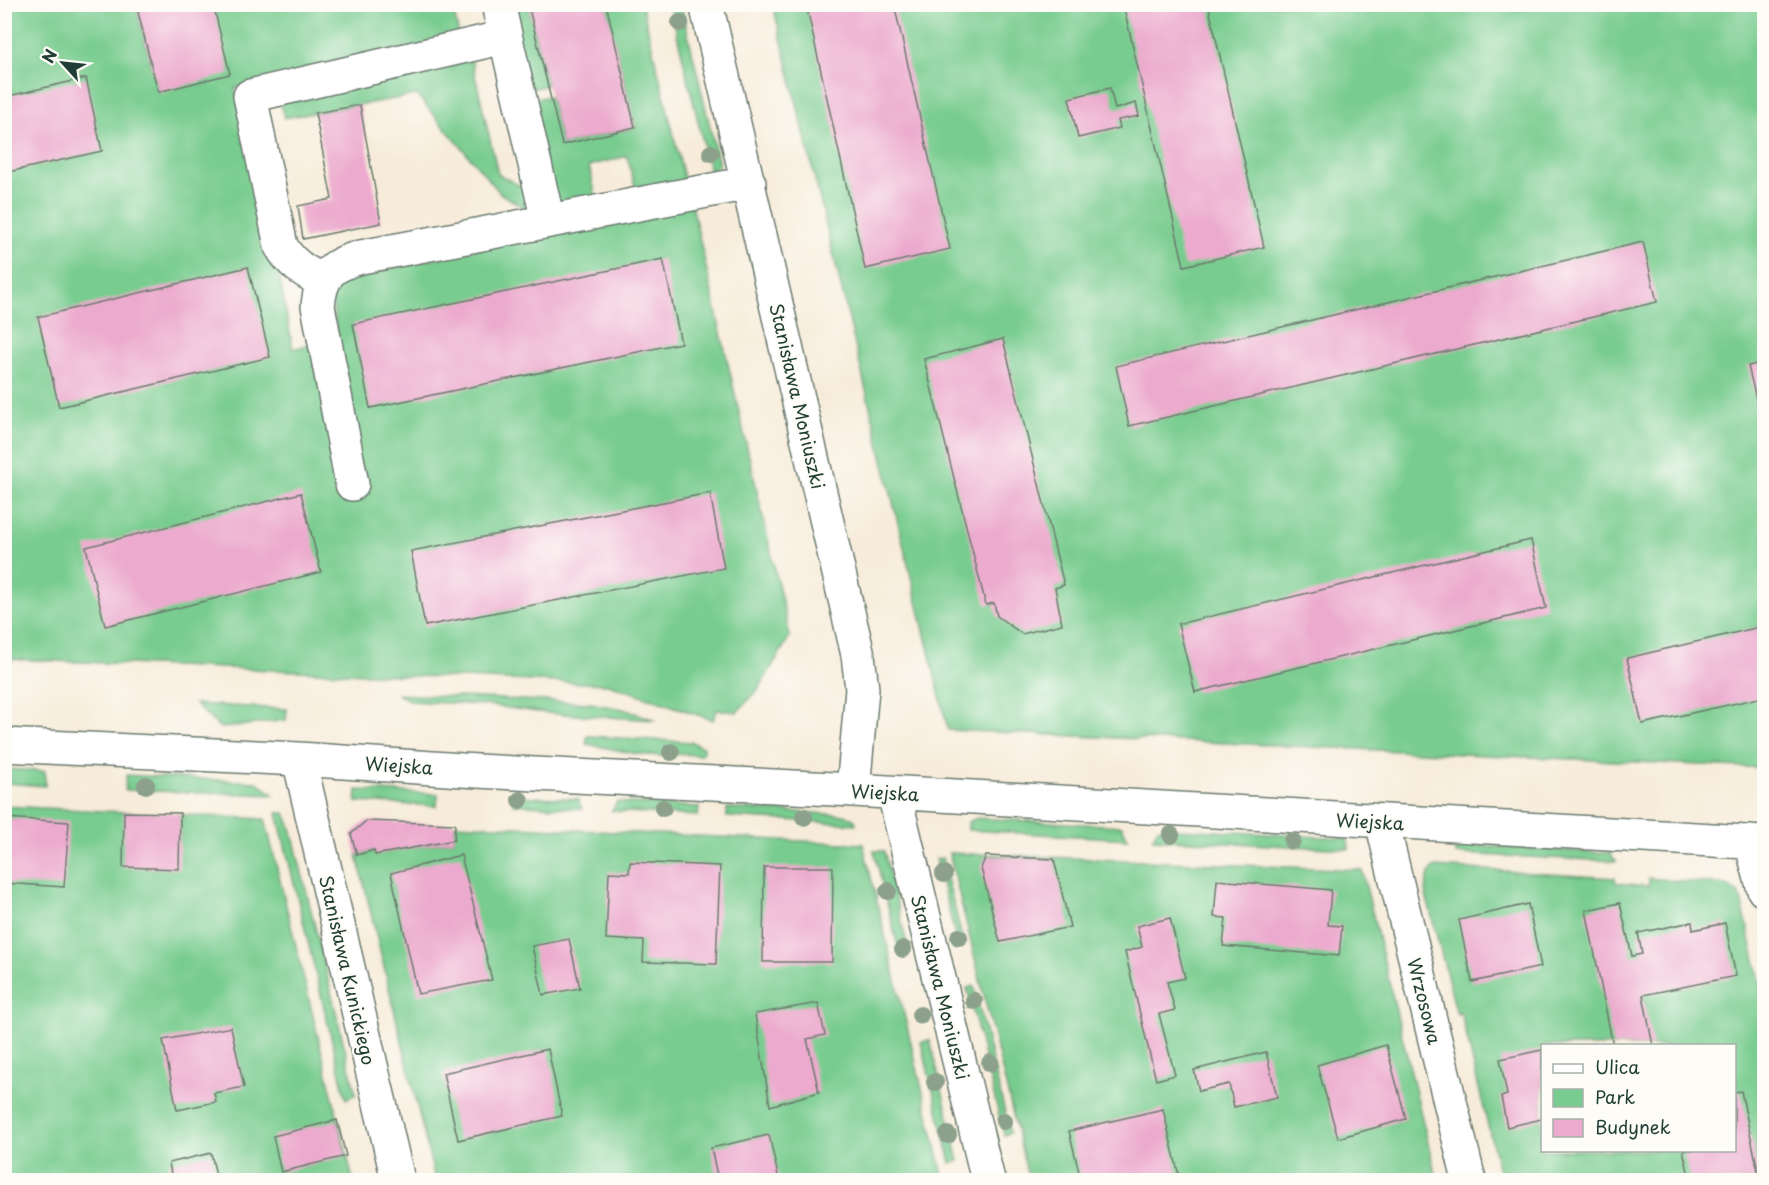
<svg xmlns="http://www.w3.org/2000/svg" width="1769" height="1185" viewBox="0 0 1769 1185" font-family="'Playpen Sans',sans-serif">
<style>
.green{fill:#78cc8f;stroke:#4c8462;stroke-width:1.5;fill-rule:evenodd}
.building{fill:#ecaace}
.lines{fill:none;stroke-linecap:round;stroke-linejoin:round}
.minor-casing{stroke:#6b7a6e;stroke-width:36}
.minor{stroke:#fff;stroke-width:33}
.tree{fill:#8ca08b}
.labels{text-anchor:middle;dominant-baseline:central;stroke-width:4.5;stroke-linejoin:round;paint-order:stroke}
.street-label{font-size:18px;fill:#1f3d34;stroke:#fdfcf7}
</style>
<rect width="100%" height="100%" fill="#fdfcf7"/>
<filter id="ink" filterUnits="userSpaceOnUse"><feTurbulence type="fractalNoise" baseFrequency=".0167" numOctaves="2"/><feDisplacementMap in="SourceGraphic" scale="12" xChannelSelector="R" yChannelSelector="G"/><feConvolveMatrix kernelMatrix="1 2 1 2 8 2 1 2 1" color-interpolation-filters="sRGB"/></filter>
<filter id="wash" filterUnits="userSpaceOnUse"><feTurbulence type="fractalNoise" baseFrequency=".008" numOctaves="4" result="noise"/><feDisplacementMap in="SourceGraphic" scale="24" xChannelSelector="R" yChannelSelector="G"/><feGaussianBlur stdDeviation="1.35" result="paint"/><feColorMatrix in="noise" values="0 0 0 0 0 0 0 0 0 0 0 0 0 0 0 0 0 1.4 0 .05"/><feComposite in="paint" operator="in"/></filter>
<g filter="url(#wash)">
<rect width="100%" height="100%" fill="#f7ecda"/>
<path class="green" d="M5,5H136L158,92L213,5H452L460,39L235,88L275,255L293,349L337,337L330,282L691,201L790,636L758,690L737,712L717,710L713,720L608,684L5,659Z
M507,5H528L547,85L528,90Z
M606,5H642L686,186L637,194L627,156L589,166L597,202L557,210L530,100L550,96L562,145L635,127Z
M670,5H681L719,164L711,176Z
M773,5H1764V768L948,730Z
M471,58L498,174L533,193L529,210L501,194L417,95L284,118L280,100Z
M397,694L590,703L623,709L655,720L546,713L485,705L411,701Z
M195,704L287,709L286,720L223,728L219,727Z
M587,736L692,742L704,748L702,755L676,754L675,757L637,754L586,744Z
M4,769L45,771V786L5,783Z
M126,775L257,782L274,795L125,790Z
M357,790L438,794L437,806L356,802Z
M513,796L578,799L582,809L513,804Z
M617,802L699,807L698,816L612,811Z
M4,806L265,819L353,1180H5Z
M727,808L845,815L855,820L856,824L727,817Z
M277,813H285L291,828L356,1094L346,1099Z
M977,818L1122,826L1128,839L968,830V822Z
M455,824L863,844L944,1180H435L357,855L374,850L376,854L454,840Z
M1158,828L1343,838L1348,840L1349,849L1152,839Z
M1456,845L1610,853L1616,861L1456,854Z
M874,851H884L909,952L900,955Z
M949,853L1362,870L1437,1180H1029Z
M942,858L964,945L958,947L936,859Z
M1435,867L1615,878L1616,883L1649,886L1648,878L1726,885L1740,895L1764,998V1180H1501L1461,1013L1457,1014L1425,891L1429,873ZM1542,1046H1734V1150H1542Z
M974,986L1010,1133L1004,1135L967,988Z
M930,1040L959,1161L951,1163L921,1042Z"/>
<g id="blocks">
<path class="building" d="M136,4H213L230,74L158,92Z
M528,4H606L635,127L562,145Z
M806,4H894L950,249L865,269Z
M1123,4H1208L1264,247L1184,266Z
M86,78L102,151L4,173V97Z
M1110,88L1115,109L1136,103L1139,116L1118,120L1120,128L1078,138L1069,98Z
M360,105L381,223L303,239L298,206L332,199L315,113Z
M1643,242L1657,302L1129,426L1116,366Z
M663,259L681,343L370,408L353,324Z
M248,267L270,357L59,407L38,317Z
M1003,339L1064,585L1055,588L1062,624L1022,634L997,616L994,603L986,605L924,359Z
M1764,362V432L1748,366Z
M301,493L321,572L105,626L86,547Z
M710,493L724,568L425,626L411,551Z
M1531,540L1546,608L1195,692L1178,624Z
M1764,626V697L1642,724L1627,658Z
M124,812L180,813L179,869L123,867Z
M4,818L69,822L64,887L4,883Z
M366,821L455,824L454,840L375,855L374,850L357,855L351,834Z
M461,855L492,980L418,994L391,873Z
M986,856L1054,859L1070,927L1000,942L981,868Z
M630,862L720,866L716,964L643,962L644,941L606,939L609,872L629,873Z
M764,867H833L832,962H763Z
M1217,880L1331,890L1328,925L1342,926L1339,956L1223,946L1226,918L1214,917Z
M1620,903L1632,956L1642,954L1638,933L1692,922L1693,930L1725,923L1736,976L1643,995L1653,1046H1613L1586,910Z
M1528,904L1541,967L1472,982L1459,920Z
M1170,918L1185,978L1167,982L1175,1010L1159,1014L1175,1075L1156,1080L1125,952L1142,947L1137,926Z
M569,939L580,988L543,995L532,946Z
M818,1003L825,1035L807,1039L819,1092L770,1106L755,1014Z
M231,1027L244,1087L214,1093L216,1102L177,1110L163,1040Z
M1386,1045L1406,1119L1338,1138L1317,1065Z
M548,1049L562,1116L458,1140L443,1073Z
M1542,1050V1119L1507,1127L1501,1097L1507,1095L1500,1059Z
M1266,1052L1277,1097L1234,1107L1229,1084L1199,1091L1194,1070Z
M1741,1091L1760,1180H1690L1683,1150H1734V1092Z
M1163,1109L1180,1180H1081L1069,1131Z
M337,1120L346,1156L281,1172L273,1136Z
M769,1135L779,1180H718L711,1148Z
M211,1153L217,1180H172L169,1163Z
M1590,1171L1592,1180H1548V1179Z"/>
</g>
</g>
<g filter="url(#ink)">
<use href="#blocks" fill-opacity="0" stroke="#6b7a6e" stroke-width="1.5"/>
<g class="lines">
<g class="minor-casing">
<path id="minor" d="M498,4L548,221
M706,4L858,655L862,689L853,790
M322,281C304,271 291,264 281,246L250,96L505,37
M352,484L318,306C321,275 330,265 361,257L749,183
M4,745L299,759L477,771L853,790L1764,843
M299,759L398,1180
M894,793L988,1180
M1382,822L1469,1180
M1751,842L1764,890"/>
</g>
<use href="#minor" class="minor"/>
</g>
<g class="tree">
<circle cx="680" cy="23" r="9"/>
<circle cx="711" cy="153" r="9"/>
<circle cx="671" cy="752" r="9"/>
<circle cx="146" cy="785" r="9"/>
<circle cx="520" cy="800" r="9"/>
<circle cx="663" cy="808" r="9"/>
<circle cx="804" cy="817" r="9"/>
<circle cx="1171" cy="835" r="9"/>
<circle cx="1292" cy="841" r="9"/>
<circle cx="944" cy="874" r="9"/>
<circle cx="888" cy="891" r="9"/>
<circle cx="959" cy="937" r="9"/>
<circle cx="903" cy="949" r="9"/>
<circle cx="974" cy="1001" r="9"/>
<circle cx="920" cy="1015" r="9"/>
<circle cx="990" cy="1063" r="9"/>
<circle cx="935" cy="1082" r="9"/>
<circle cx="1004" cy="1121" r="9"/>
<circle cx="948" cy="1135" r="9"/>
</g>
</g>
<g class="labels">
<g class="street-label">
<text transform="translate(798 396) rotate(77)">Stanisława Moniuszki</text>
<text transform="translate(399 765) rotate(4)">Wiejska</text>
<text transform="translate(885 792) rotate(3)">Wiejska</text>
<text transform="translate(1370 821) rotate(3)">Wiejska</text>
<text transform="translate(348 970) rotate(77)">Stanisława Kunickiego</text>
<text transform="translate(941 987) rotate(76)">Stanisława Moniuszki</text>
<text transform="translate(1425 1001) rotate(76)">Wrzosowa</text>
</g>
</g>
<rect width="1769" height="1185" fill="none" stroke="#fdfcf7" stroke-width="24"/>
<rect x="1541" y="1044" width="195" height="108" fill="#fdfcf7" stroke="#a4b0a9" stroke-width="1.5"/>
<rect x="1553" y="1064" width="30" height="9" fill="#ffffff" stroke="#a4b0a9" stroke-width="1.5"/>
<text x="1595" y="1074" font-size="18" fill="#1f3d34">Ulica</text>
<rect x="1553" y="1089" width="30" height="18" fill="#78cc8f" stroke="#a4b0a9" stroke-width="1.5"/>
<text x="1595" y="1104" font-size="18" fill="#1f3d34">Park</text>
<rect x="1553" y="1119" width="30" height="18" fill="#ecaace" stroke="#a4b0a9" stroke-width="1.5"/>
<text x="1595" y="1134" font-size="18" fill="#1f3d34">Budynek</text>
<g transform="translate(63 63) rotate(297)" stroke="#fdfcf7" stroke-width="4.5" paint-order="stroke">
<path d="M0-4.5L10 22L0 15L-10 22Z" fill="#1f3d34"/>
<text y="-9" font-size="16" font-weight="bold" text-anchor="middle" fill="#1f3d34">N</text>
</g>
</svg>
